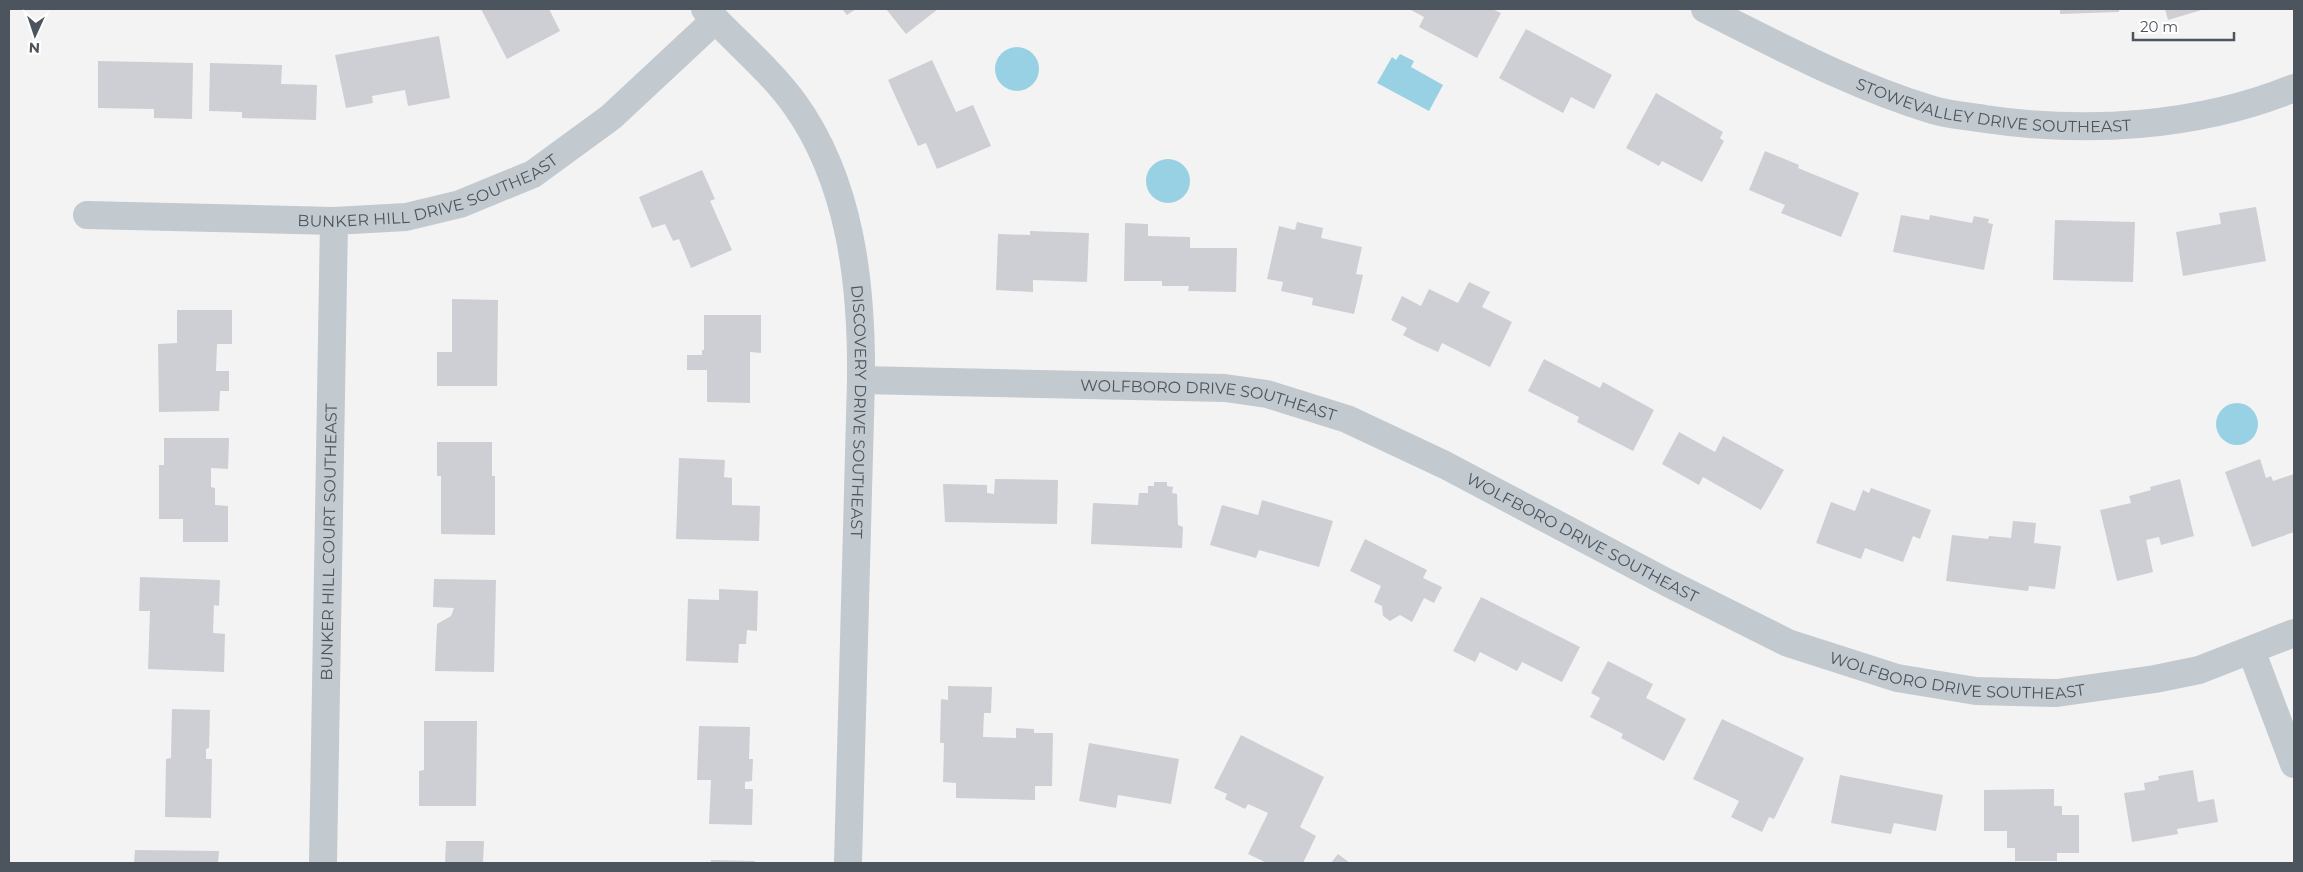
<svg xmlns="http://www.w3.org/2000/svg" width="2303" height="872" viewBox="0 0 2303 872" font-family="Montserrat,sans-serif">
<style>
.water{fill:#99d1e4}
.building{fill:#cdcfd4}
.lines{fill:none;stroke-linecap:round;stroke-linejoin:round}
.minor{stroke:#c2c9cf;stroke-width:28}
.labels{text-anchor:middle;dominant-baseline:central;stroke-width:4;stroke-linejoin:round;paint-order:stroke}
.street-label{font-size:16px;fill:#4c555e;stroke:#fff}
</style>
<rect width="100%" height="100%" fill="#f4f3f3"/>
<path class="water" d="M995 69a22 22 0 1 1 44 0a22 22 0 1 1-44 0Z
M1400,54L1414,61L1411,67L1443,85L1429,111L1377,83L1392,57L1396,60Z
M1146 181a22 22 0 1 1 44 0a22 22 0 1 1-44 0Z
M2216 424a21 21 0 1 1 42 0a21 21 0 1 1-42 0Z"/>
<path class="building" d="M481,9H549L560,31L507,59Z
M842,9H856L847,15Z
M886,9H938L906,34Z
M1409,9H1492L1501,13L1477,58L1419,27L1424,17Z
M2060,9H2119V12L2060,14Z
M2165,9H2205L2168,20Z
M1526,29L1612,75L1594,109L1571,97L1563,113L1499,78Z
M439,36L450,98L408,106L405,90L372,96L373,103L346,108L335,55Z
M932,60L956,112L973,105L991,146L937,169L926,143L918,146L888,80Z
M98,61L193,63L192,119L154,118V109L98,108Z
M210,63L282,65L281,84L317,85L316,120L242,118V112L209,111Z
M1656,93L1723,132L1720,138L1724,141L1702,182L1662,161L1659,166L1626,148Z
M1765,151L1799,165L1798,168L1859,193L1841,237L1781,213L1785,205L1749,190Z
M702,170L715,199L710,201L732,250L691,268L679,239L673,241L665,224L652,228L639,197Z
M2256,207L2266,261L2183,276L2176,232L2221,224L2219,213Z
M1901,215L1929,220L1930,215L1972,223L1974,216L1989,219L1988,223L1993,224L1984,270L1893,252Z
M2055,220L2135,222L2133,282L2053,280Z
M1297,222L1323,228L1321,238L1362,247L1356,274L1363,275L1354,314L1312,305L1313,298L1281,291L1283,282L1267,279L1279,226L1295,230Z
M1125,223L1148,224V236L1190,237V248H1237L1236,292L1188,291L1189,286H1162V281H1124Z
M1030,231L1089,233L1087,282L1033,280V292L996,290L998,234L1030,235Z
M1469,282L1490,292L1482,307L1512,322L1490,367L1442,343L1438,352L1418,343L1403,335L1407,328L1391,320L1402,296L1421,306L1429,289L1458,303Z
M452,299L498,300L497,386H437V352H452Z
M177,310H232V344H217L216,371H229V391H220L219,411L159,412L158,344L177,343Z
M704,315H761V353L750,352V403L707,402V370H687V355H702V350H704Z
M1544,359L1600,388L1603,382L1654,410L1633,451L1577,422L1579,417L1528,391Z
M1679,432L1715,452L1723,436L1784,470L1761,510L1703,477L1699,485L1662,464Z
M164,438H229L228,469L211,468V487L215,488V505L228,506V542H183V519H159V465H164Z
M437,442H492V476H495V535L441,534V476H437Z
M679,458L725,460L724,477L732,478V505L760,506L759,541L676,539Z
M2260,459L2266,478L2271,476L2273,481L2294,474V532L2252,547L2225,472Z
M995,479L1058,480L1057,524L945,522L943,484L987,485V493L994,494Z
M2180,479L2194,536L2161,545L2159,537L2146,540L2153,572L2117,581L2100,510L2131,503L2129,496L2151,490L2150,487Z
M1154,482H1167V486L1173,487L1172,493L1177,494L1178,525L1183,527L1182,548L1091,544L1093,503L1138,505L1139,493H1148V486H1154Z
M1871,488L1931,510L1920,539L1913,536L1903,562L1865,548L1861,559L1816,543L1831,502L1855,511L1863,490L1869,493Z
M1262,500L1333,521L1319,567L1259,550L1256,558L1210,545L1222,505L1258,515Z
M2013,521L2036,523L2034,543L2061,546L2055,589L2029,586L2028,591L1946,581L1952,535L1988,539L1989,536L2011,538Z
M1365,539L1427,570L1423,578L1442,587L1434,603L1424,598L1412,622L1400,615L1390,621L1383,616L1382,606L1374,602L1381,586L1350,571Z
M140,577L220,580L219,606L214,605L213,633L225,634L224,672L148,669L150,611H139Z
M434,579L496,580L494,672L435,671L437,624L451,616L454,608L433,607Z
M719,589L758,591L757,631L747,630L746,644H739L738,663L686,661L688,599L719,600Z
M1481,597L1580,647L1562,682L1522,662L1517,671L1480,652L1475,662L1453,651Z
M1608,661L1653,684L1646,698L1686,719L1664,761L1621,738L1623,734L1590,717L1600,698L1591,693Z
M948,686L992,687L991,713H984L983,737L1016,738V728L1034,729V733H1053L1052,786H1035V800L956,798V783L943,782L944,743H940L941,699L948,700Z
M172,709L210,710L209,748L206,749V759H212L211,818L165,817L166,759L171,758Z
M1722,719L1804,758L1774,819L1769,817L1762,832L1731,817L1739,801L1693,779Z
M424,721H477L476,806H419V771L424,770Z
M699,726L750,727L749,759H753L752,781L745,782V789H753L752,825L709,824L711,780H697Z
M1241,735L1324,777L1300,827L1316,836L1303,863H1267L1248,854L1268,813L1248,804L1245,809L1225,799L1227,794L1214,788Z
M1089,743L1179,759L1171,804L1118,795L1116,808L1079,801Z
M2193,770L2198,802L2214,799L2218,822L2177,829L2178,834L2132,842L2124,793L2145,790L2144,783L2159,780L2158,776Z
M1840,775L1943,795L1936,831L1894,823L1891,834L1831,823Z
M2054,789V806H2062V815H2079V853H2057V861H2015V848H2007V831H1984V790Z
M446,841H484L483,863H445Z
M135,850L219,851L218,863H134Z
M1338,854L1350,863H1331Z
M711,860L755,861V863H711Z"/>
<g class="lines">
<g class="minor">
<path id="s1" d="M705,9C734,40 769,69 794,103C851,182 862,285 861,380L848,863"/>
<path id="s2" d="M1705,9C1779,46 1853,86 1933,110C1949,115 1968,116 1985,119C2087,134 2198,127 2294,88"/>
<path id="s3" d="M87,215L334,221L406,217L460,204L533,174L611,117L715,20"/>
<path id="s4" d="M861,380L1225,388L1267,394L1347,419L1445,465L1668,583L1788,643L1897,678L1976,691L2057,693L2155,679L2199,670L2294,633"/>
<path d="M2251,650L2294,764"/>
<path id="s5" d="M323,863L334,221"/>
</g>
</g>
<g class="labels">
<g class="street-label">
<text stroke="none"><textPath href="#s2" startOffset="309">STOWEVALLEY DRIVE SOUTHEAST</textPath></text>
<text stroke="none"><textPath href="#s3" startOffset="346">BUNKER HILL DRIVE SOUTHEAST</textPath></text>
<text stroke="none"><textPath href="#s4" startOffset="349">WOLFBORO DRIVE SOUTHEAST</textPath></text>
<text stroke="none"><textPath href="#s1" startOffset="451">DISCOVERY DRIVE SOUTHEAST</textPath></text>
<text stroke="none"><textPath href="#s4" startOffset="754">WOLFBORO DRIVE SOUTHEAST</textPath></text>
<text stroke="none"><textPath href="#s5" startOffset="321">BUNKER HILL COURT SOUTHEAST</textPath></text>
<text stroke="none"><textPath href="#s4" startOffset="1159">WOLFBORO DRIVE SOUTHEAST</textPath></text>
</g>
</g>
<rect width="2303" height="872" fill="none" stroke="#4c555e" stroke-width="20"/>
<g transform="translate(35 35) rotate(183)" stroke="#ffffff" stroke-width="4" paint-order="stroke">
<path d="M0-4L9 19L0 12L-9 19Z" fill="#4c555e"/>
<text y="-8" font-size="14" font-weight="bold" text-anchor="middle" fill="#4c555e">N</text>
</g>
<path d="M2133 32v8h101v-8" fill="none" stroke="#4c555e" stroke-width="2.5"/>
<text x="2140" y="32" font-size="15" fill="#4c555e" stroke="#ffffff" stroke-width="4" paint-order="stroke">20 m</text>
</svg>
